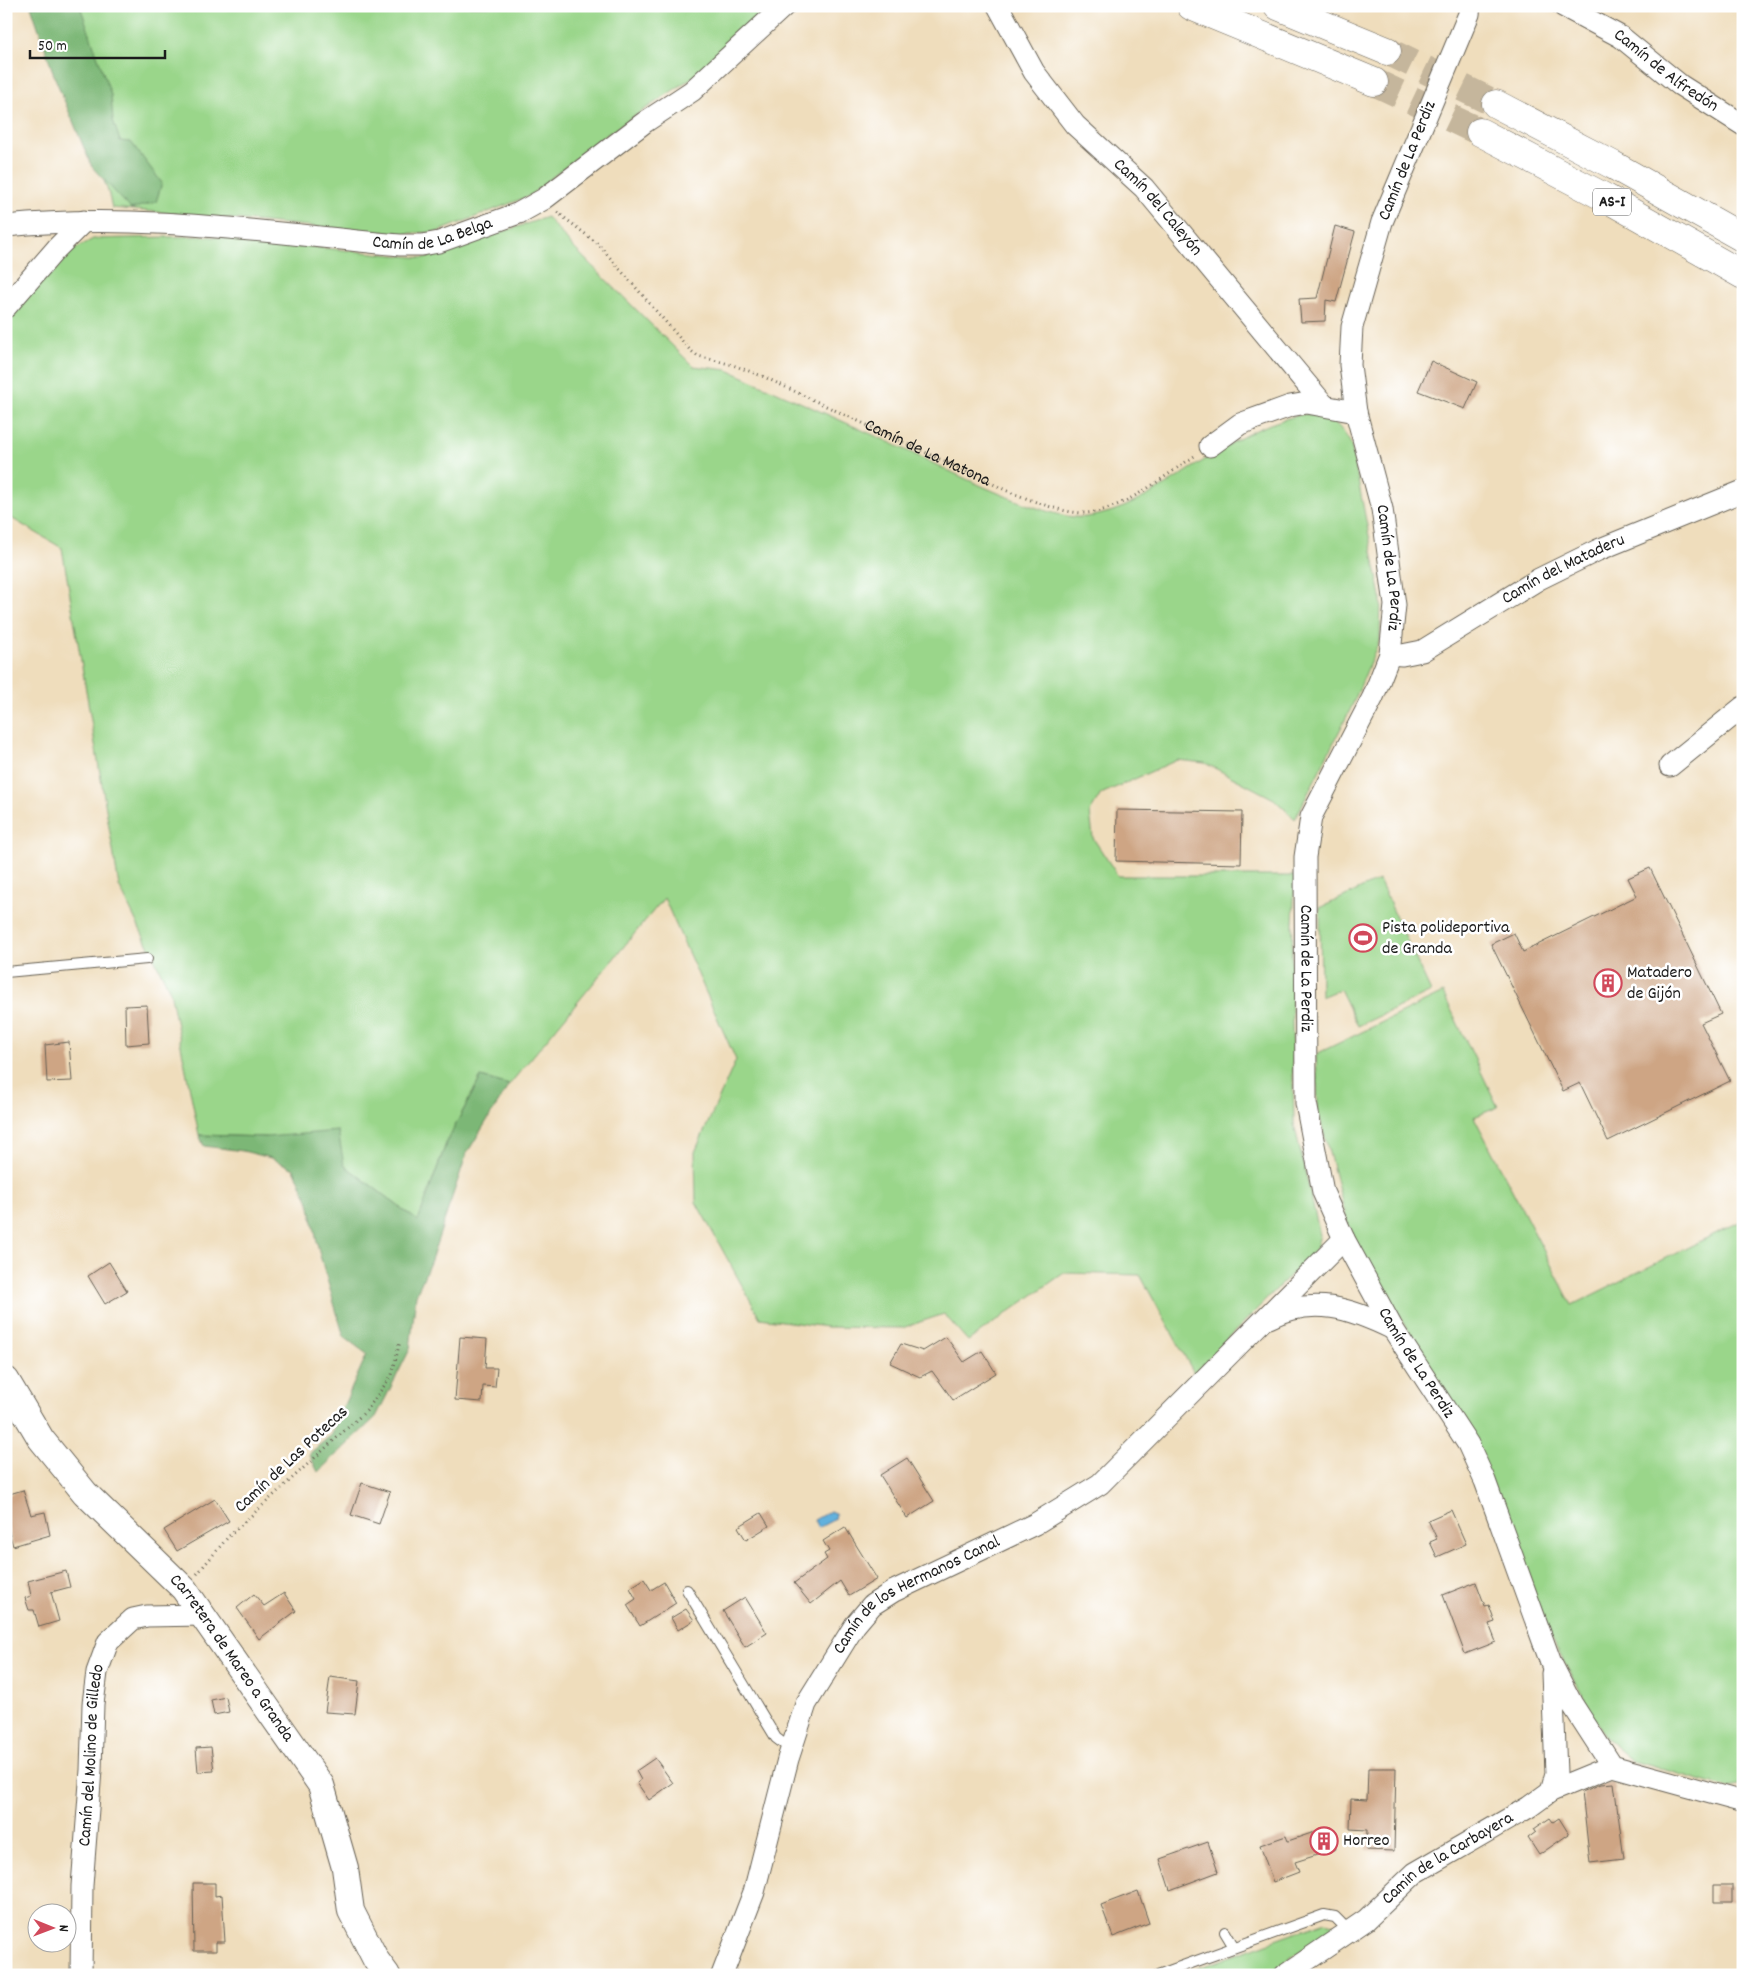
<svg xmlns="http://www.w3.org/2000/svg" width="1749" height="1981" viewBox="0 0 1749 1981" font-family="Dekko,sans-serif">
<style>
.green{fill:#9ad68a;stroke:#5b7953}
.forest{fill:#7bb776;stroke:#4c6a49}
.water{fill:#62b1dd;stroke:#3f667c}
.building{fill:#cea584}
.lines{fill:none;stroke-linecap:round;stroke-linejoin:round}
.motorway-tunnel{stroke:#c5b69c;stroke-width:28;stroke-dasharray:28 14;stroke-linecap:butt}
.service-casing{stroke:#666054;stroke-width:12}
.minor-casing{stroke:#666054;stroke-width:23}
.tertiary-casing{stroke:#666054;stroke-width:28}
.motorway-casing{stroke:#666054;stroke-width:29}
.path{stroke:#666054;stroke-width:3;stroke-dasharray:1 4;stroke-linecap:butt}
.service{stroke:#fff;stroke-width:10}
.minor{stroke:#fff;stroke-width:21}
.tertiary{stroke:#fff;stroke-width:26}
.motorway{stroke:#fff;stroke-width:28}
.labels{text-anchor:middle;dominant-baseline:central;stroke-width:5;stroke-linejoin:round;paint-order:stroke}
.shield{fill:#fff;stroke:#606060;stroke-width:1}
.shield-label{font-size:16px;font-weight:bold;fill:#1c1c1c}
.street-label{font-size:18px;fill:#1c1c1c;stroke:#fff}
.poi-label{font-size:18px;fill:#1c1c1c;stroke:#fff;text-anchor:start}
</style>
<rect width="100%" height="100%" fill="#fff"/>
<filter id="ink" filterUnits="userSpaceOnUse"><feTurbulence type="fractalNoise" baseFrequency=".02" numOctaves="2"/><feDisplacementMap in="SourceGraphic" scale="10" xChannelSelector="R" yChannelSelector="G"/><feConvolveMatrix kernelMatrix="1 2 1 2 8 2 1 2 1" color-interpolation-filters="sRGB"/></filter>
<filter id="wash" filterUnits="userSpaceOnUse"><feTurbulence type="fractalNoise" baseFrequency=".0096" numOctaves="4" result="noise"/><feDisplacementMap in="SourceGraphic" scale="20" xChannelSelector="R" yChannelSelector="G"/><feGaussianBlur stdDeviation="1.12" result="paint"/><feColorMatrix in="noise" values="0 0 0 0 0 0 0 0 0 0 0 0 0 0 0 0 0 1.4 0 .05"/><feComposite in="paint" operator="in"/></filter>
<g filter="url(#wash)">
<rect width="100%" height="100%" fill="#efddbc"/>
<path class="green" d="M35,6H769L693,77L596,142L529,196L437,232L395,234L112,208L108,191Z
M547,217L573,247L693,366L728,370C779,393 829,415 880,438C923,457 1045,523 1087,517C1154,509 1215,440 1282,420C1292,417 1303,413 1315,414C1333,416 1343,430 1351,444L1381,597L1380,639L1352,706L1295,819L1274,799L1205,763L1177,760L1101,794L1090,812L1093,838L1118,876H1295L1291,973L1294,1124L1320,1235L1316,1249L1194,1373L1140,1275L1064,1273L968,1341L944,1314L902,1328L827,1327L760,1318L696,1202L695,1152L736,1060L664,898L509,1085L481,1077L447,1141L418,1221L344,1165L266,1137L199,1135L170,991L119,886L62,548L6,515V320L66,254L93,239L204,236L424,258Z
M1379,880L1431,992L1358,1026L1340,989L1321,997L1320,908Z
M1443,993L1498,1107L1474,1117L1572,1305L1743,1220V1785L1728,1788L1634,1761L1604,1736L1552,1640L1439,1381L1350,1232L1318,1111L1316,1054Z
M1326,1922L1334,1924L1336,1928L1324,1941L1302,1950L1266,1975H1180Z"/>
<path class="forest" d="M31,6H80L111,95L113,120L120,141L131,142L162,183L156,202L131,209L92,167L55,78Z
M481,1077L509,1085L467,1153L431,1260L416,1295L410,1349L376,1417L318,1472L309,1454L330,1436L367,1354L344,1337L319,1252L309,1202L294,1169L271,1158L243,1151L204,1146L199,1135L266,1137L338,1131L344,1165L418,1221L447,1141Z"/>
<path class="water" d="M830,1511L836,1513L835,1519L818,1528L814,1520Z"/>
<g id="blocks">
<path class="building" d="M1335,226L1355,232L1336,302L1326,300L1325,321L1301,322L1299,299L1317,298Z
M1431,361L1477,382L1465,409L1418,391Z
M1117,810L1242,812L1241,864L1116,861Z
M1650,868L1721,1014L1701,1023L1730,1081L1608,1141L1580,1083L1563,1091L1491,944L1514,933L1523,952L1637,896L1628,878Z
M147,1005L149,1043L126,1045L125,1006Z
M69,1042L72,1081L47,1082L45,1045Z
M109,1262L127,1291L105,1304L88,1276Z
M460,1337L487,1339L485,1368H497L495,1387L483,1386L482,1402L455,1400Z
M946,1337L964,1362L982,1351L996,1373L953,1400L932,1371L920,1377L890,1363L901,1344L923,1351Z
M907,1458L934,1501L907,1518L880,1475Z
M362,1483L390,1492L379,1524L351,1515Z
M23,1490L31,1515L45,1512L50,1535L13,1546L6,1521V1495Z
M215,1499L229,1521L177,1551L164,1530Z
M1451,1510L1466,1544L1437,1557L1430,1542L1437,1539L1428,1520Z
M761,1513L769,1526L746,1540L738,1527Z
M845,1527L877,1579L849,1596L840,1581L811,1604L794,1583L827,1559L824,1554L829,1551L823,1541Z
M66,1571L70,1587L51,1592L59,1621L39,1627L34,1610H29L25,1598L31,1596L28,1581Z
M644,1579L651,1590L664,1582L676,1603L640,1626L627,1605L636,1599L630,1588Z
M1476,1582L1485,1606L1489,1605L1495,1622L1489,1624L1496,1642L1465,1654L1443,1595Z
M284,1593L296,1611L259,1639L237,1608L254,1594L264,1606Z
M745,1597L767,1633L745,1647L723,1611Z
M686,1609L694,1620L678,1630L671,1618Z
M330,1677L359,1681L355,1714L325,1712Z
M226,1697L229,1712L214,1715L211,1700Z
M211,1747L214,1771L198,1772L196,1748Z
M655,1758L673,1783L649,1800L637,1783L641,1780L636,1771Z
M1368,1768H1396L1394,1851L1366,1850L1367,1830L1350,1829L1351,1799L1367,1800Z
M1614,1783L1624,1859L1590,1863L1582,1792L1601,1784Z
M1550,1818L1553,1822L1559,1818L1569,1834L1539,1855L1528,1838L1536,1832L1534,1829Z
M1329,1827L1336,1849L1295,1862L1299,1872L1273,1882L1260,1845L1286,1836L1288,1841Z
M1208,1842L1218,1872L1170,1890L1160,1859Z
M193,1883H215V1896L222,1895L225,1942H216V1951H194Z
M1714,1885H1732V1902H1714Z
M1138,1891L1149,1923L1113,1937L1101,1905Z"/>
</g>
</g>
<g filter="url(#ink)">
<use href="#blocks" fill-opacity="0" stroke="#666054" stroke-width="1"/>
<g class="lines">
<path class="motorway-tunnel" d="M1387,51L1496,104
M1374,82L1480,132"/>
<g class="service-casing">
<path id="service" d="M6,972L147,959
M687,1590L776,1738L792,1750
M1225,1932L1234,1947
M1158,1975L1324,1915L1335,1917L1349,1931"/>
</g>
<g class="minor-casing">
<g id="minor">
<path id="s2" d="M998,6L1034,72L1075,125L1144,188L1324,405"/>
<path id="s3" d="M1470,6L1469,14L1382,222L1352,327L1350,365L1356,412L1382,509L1395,605L1390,654L1373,697L1311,817L1305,857L1306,1103L1323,1192L1344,1239L1393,1329L1468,1444L1485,1481L1551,1663L1572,1704L1612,1766L1743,1802"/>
<path id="s4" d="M1563,6L1621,37L1680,85L1743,125"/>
<path id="s5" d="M6,226C137,212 270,233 400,245H422L439,242L519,213L544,199L645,122L692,91L784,6"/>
<path d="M6,307L57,248L84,221"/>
<path d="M1210,446L1240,424L1290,406L1307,403L1356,412"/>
<path id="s6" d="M1390,654L1402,655L1422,651L1539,579L1598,550L1743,491"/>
<path d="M1670,766L1743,707"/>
<path d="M1269,1318C1313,1295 1352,1309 1393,1329"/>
<path d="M1551,1791L1556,1773L1552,1673"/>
<path id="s7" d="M81,1975L82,1886L91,1770L93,1704L97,1672L108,1642L133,1619L147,1616L203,1615"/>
<path id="s8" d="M722,1975L754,1892L788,1759L806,1704L855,1625L872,1605L894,1591L1035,1524L1100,1484L1344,1239"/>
<path id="s9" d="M1285,1975L1366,1920L1415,1873L1529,1807L1551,1791L1612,1766"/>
</g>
</g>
<g class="tertiary-casing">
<g id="tertiary">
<path id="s10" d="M6,1380L41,1439L85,1493L184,1589L321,1785L345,1868L351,1911L376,1960L387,1975"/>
</g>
</g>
<g class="motorway-casing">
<path id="motorway" d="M1191,6L1374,82
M1278,6L1387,51
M1496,104L1613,165L1743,238
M1480,132L1606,198L1743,275"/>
</g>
<g class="path">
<path id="s1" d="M557,212L598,244L690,350L698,356L733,365L762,376L1012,493C1035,501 1058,512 1082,513C1119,514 1166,475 1196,455"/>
<path d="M197,1574L229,1536L366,1411L392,1375L400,1341"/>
</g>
<use href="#service" class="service"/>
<use href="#minor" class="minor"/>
<use href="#tertiary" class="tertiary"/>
<use href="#motorway" class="motorway"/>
</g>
</g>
<defs>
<g id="stadium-ring" transform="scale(1.4375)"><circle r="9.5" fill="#fff" stroke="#d1495b" stroke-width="1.5"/><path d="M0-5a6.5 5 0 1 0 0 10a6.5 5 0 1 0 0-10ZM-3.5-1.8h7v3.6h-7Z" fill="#d1495b"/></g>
<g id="building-ring" transform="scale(1.4375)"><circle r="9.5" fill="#fff" stroke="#d1495b" stroke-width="1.5"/><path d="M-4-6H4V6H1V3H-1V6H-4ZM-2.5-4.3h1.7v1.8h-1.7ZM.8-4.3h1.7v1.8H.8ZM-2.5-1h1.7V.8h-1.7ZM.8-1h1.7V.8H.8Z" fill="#d1495b"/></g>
</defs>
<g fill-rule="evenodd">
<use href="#stadium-ring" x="1363" y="938"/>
<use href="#building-ring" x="1608" y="983"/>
<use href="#building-ring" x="1324" y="1841"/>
</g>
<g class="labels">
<rect class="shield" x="1593" y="188.5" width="38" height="27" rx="4"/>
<g class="shield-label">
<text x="1612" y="202">AS-I</text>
</g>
<g class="street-label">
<text stroke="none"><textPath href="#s4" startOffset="122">Camín de Alfredón</textPath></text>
<text transform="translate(1408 161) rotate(-68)">Camín de La Perdiz</text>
<text stroke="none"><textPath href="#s2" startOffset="259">Camín del Caleyón</textPath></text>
<text stroke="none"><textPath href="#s5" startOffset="429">Camín de La Belga</textPath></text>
<text stroke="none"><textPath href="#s1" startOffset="452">Camín de La Matona</textPath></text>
<text stroke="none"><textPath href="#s3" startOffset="588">Camín de La Perdiz</textPath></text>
<text stroke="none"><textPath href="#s6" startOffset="196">Camín del Mataderu</textPath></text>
<text stroke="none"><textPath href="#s3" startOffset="1008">Camín de La Perdiz</textPath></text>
<text stroke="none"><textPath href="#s3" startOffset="1428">Camín de La Perdiz</textPath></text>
<text transform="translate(292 1460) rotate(-43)">Camín de Las Potecas</text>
<text stroke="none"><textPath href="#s8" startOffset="445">Camín de los Hermanos Canal</textPath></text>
<text stroke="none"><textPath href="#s10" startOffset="360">Carretera de Mareo a Granda</textPath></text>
<text stroke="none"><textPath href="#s7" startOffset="220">Camín del Molino de Gilledo</textPath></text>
<text stroke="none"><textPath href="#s9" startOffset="201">Camin de la Carbayera</textPath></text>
</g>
<g class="poi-label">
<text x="1382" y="928">Pista polideportiva<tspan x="1382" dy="21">de Granda</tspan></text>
<text x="1627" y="973">Matadero<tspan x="1627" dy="21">de Gijón</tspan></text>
<text x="1343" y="1841">Horreo</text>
</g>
</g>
<rect width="1749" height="1981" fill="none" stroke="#fff" stroke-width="25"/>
<g transform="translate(52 1928) rotate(91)"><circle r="24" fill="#ffffff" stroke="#a4a4a4"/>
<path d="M0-4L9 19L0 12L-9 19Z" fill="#d1495b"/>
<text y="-8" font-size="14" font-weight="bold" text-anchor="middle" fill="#1c1c1c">N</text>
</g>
<path d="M30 50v8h135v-8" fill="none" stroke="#1c1c1c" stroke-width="2.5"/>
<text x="38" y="50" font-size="15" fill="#1c1c1c" stroke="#ffffff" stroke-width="4" paint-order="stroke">50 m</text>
</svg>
